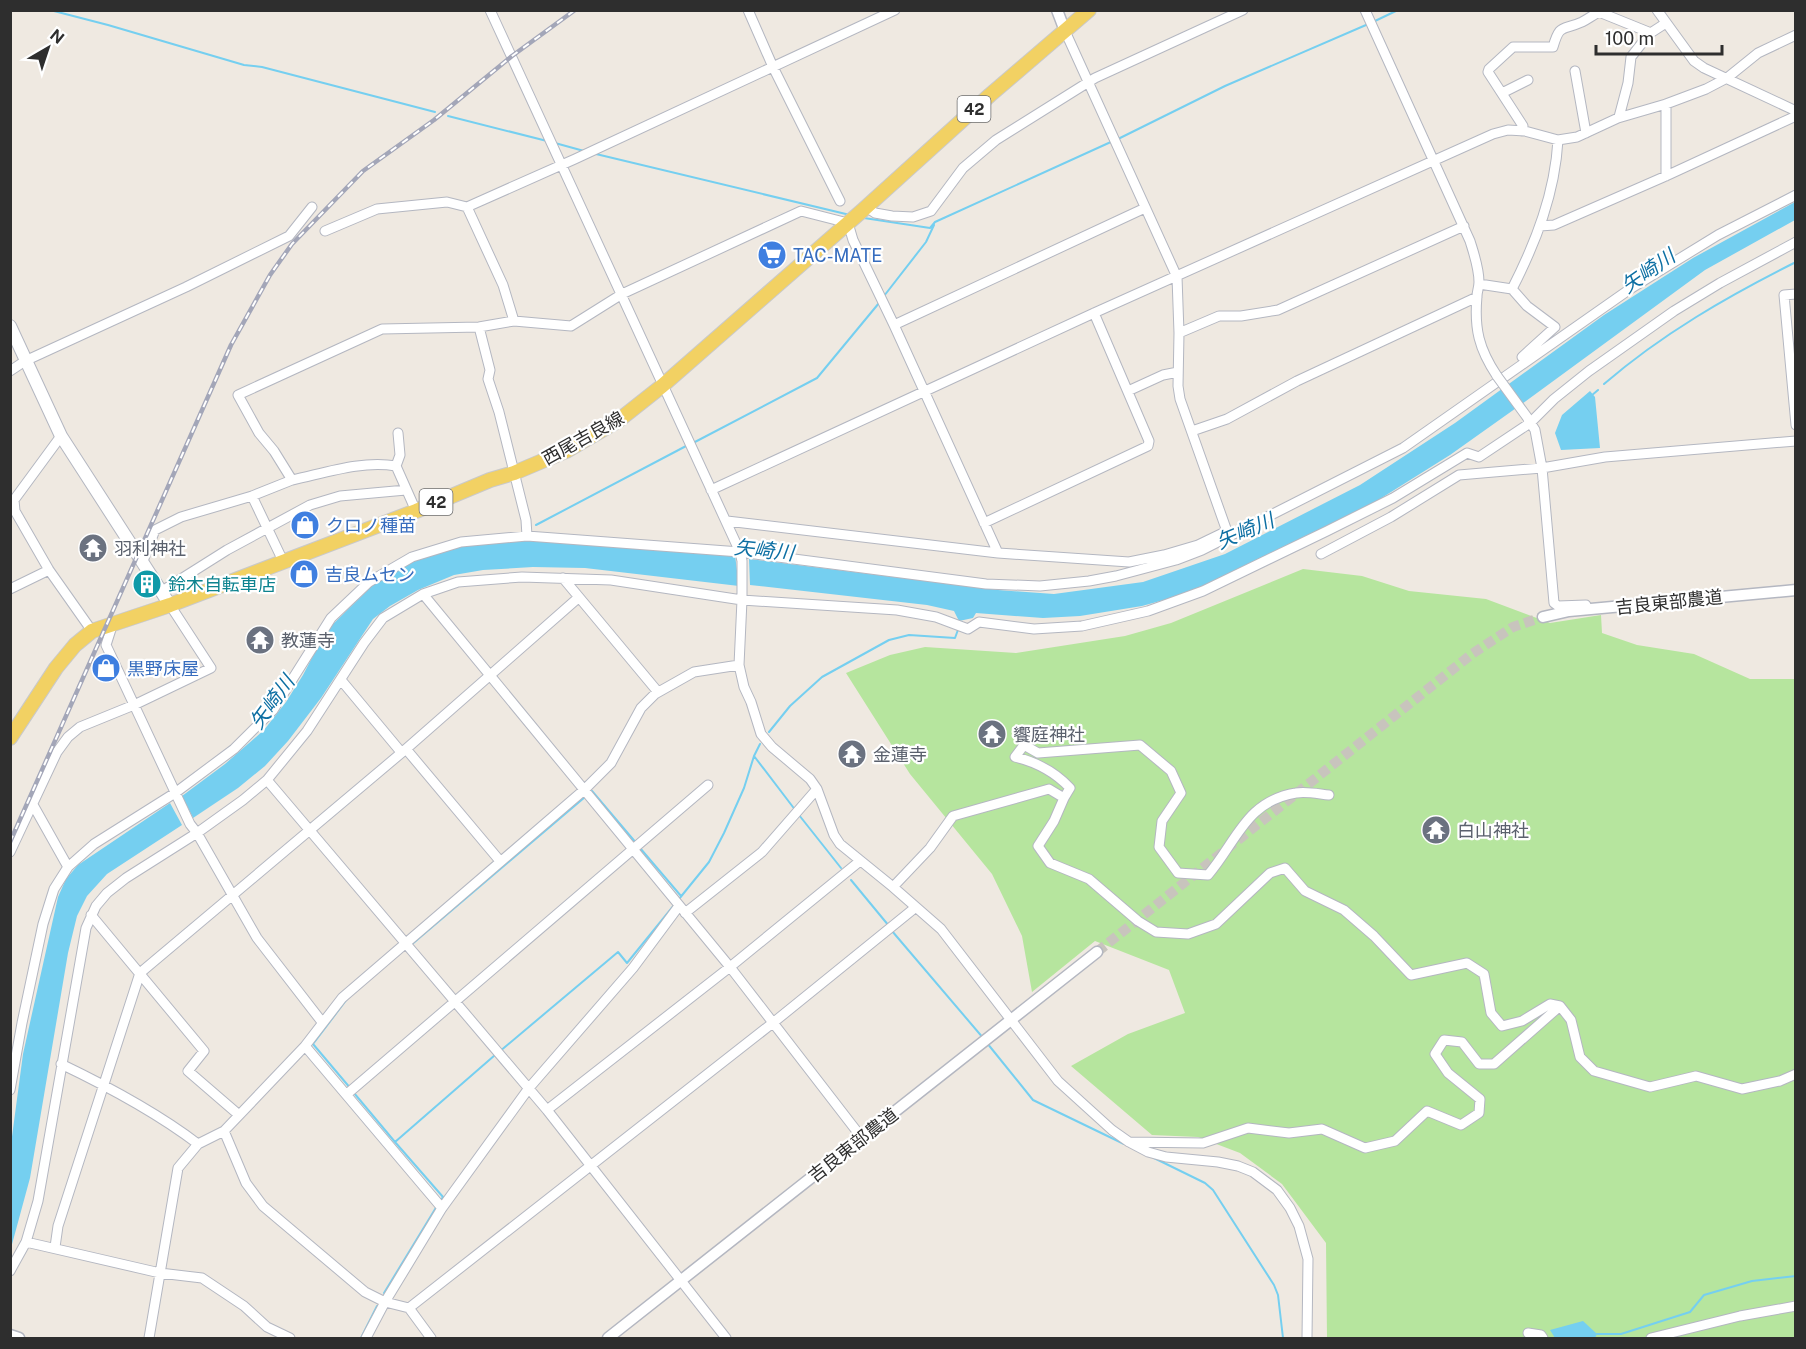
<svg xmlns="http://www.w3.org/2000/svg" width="1806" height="1349" viewBox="0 0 1806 1349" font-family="'Public Sans','Noto Sans JP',sans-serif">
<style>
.green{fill:#b6e59e}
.water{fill:#75cff0}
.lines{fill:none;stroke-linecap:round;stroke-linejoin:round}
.stream{stroke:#75cff0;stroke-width:2}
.tertiary-tunnel{stroke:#c8c4bd;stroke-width:10;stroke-dasharray:10 5;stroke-linecap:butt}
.minor-casing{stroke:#b4b7c1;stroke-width:11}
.tertiary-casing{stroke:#b4b7c1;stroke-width:13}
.secondary-casing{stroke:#b4b7c1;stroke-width:14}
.primary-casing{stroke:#c9c9c9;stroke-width:16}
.minor{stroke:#fff;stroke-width:9}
.tertiary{stroke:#fff;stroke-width:10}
.secondary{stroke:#fff;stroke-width:12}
.primary{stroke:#f2d163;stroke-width:14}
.rail-casing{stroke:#a3a6b8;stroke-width:4.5}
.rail{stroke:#fff;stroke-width:2;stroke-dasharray:7;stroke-linecap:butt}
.minor-bridge-casing{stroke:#b4b7c1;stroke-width:11;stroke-linecap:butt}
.minor-bridge{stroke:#fff;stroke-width:9}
.labels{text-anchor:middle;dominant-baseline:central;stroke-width:4.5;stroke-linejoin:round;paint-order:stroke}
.shield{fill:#fff;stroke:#6d6d6d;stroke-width:1.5}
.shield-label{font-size:16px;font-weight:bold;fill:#2e2e2e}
.shop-label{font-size:18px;fill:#366cbe;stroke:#fff;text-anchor:start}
.street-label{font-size:18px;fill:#2e2e2e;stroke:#fff}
.worship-label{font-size:18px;fill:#5b616d;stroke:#fff;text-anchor:start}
.culture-label{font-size:18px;fill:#0d838f;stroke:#fff;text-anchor:start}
.water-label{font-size:20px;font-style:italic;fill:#0d6fa3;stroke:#fff}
</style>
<rect width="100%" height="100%" fill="#efe9e1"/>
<path class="green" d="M1303,569L1362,576L1409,591L1486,599L1550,623L1601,615L1602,633L1637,645L1694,654L1750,679H1795V1338H1327L1326,1243L1282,1184L1240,1153L1198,1137L1152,1135L1071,1066L1128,1034L1185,1013L1169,970L1095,941L1032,992L1022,936L992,874L910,774L846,673L890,655L925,647L1016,653L1125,636L1171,623Z"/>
<path class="water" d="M1795,202V220L1705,270L1526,401L1450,455L1356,514L1250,566L1195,590L1171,598L1142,606L1080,616L1043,618L976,613L973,618L959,621L954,611L927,605L750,585L749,559L998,590L1054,594L1143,582L1225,554L1360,485L1455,423L1604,315L1693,258Z
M1590,391L1595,397L1600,448L1561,450L1555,433L1562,415Z
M547,540L735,555L739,586L585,568L533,567L483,570L454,575L418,590L390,606L373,619L321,698L288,741L265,766L238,788L193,818L182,796L225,764L264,730L286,702L303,675L326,631L380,578L418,558L457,545L486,541Z
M170,803L182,825L107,874L87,896L77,916L68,953L30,1178L11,1248V1144L23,1054L58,897L66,879L78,865Z
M1583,1321L1597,1334L1595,1338H1555L1550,1330Z"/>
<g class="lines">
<path class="stream" d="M50,10L108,25L244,65L262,67L435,112
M1375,21L1398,10
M448,116L547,141
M1118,139L1225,86L1366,25
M555,143L584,151
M596,154L850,215
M864,218L930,228L935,222L1113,141
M884,296L926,242L934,225
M1604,384C1662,334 1728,296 1796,262
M1591,396L1598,390
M693,443L817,378L879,303
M536,525L688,445
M769,732L790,706L822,677L889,640L909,635L955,638L959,627
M754,756L796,811
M589,793L592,791L637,844
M799,815L841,868
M640,848L681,896
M851,880L889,926
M679,899L709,862L724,833L744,788L754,756L760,744
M892,931L984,1039
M411,945L585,797
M347,999L313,1044L351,1089
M987,1043L1033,1100L1124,1144
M499,1052L618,952L627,963L675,904
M354,1093L395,1142
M1154,1158L1205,1183L1213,1190L1274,1285L1278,1295L1283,1338
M440,1201L443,1197L395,1142L495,1055
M384,1293L437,1206
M1597,1334H1621L1690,1312L1704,1295L1752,1281L1796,1276
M361,1338L377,1306"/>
<path class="tertiary-tunnel" d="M1097,952L1472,654L1513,627L1543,617"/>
<g class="minor-casing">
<path id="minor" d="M490,10L740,552L742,561V600L739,665L744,687L751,702L761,734L772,747L810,779L817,789L834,835L840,844L893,887L941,929L1058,1081L1112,1130L1129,1142L1148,1152L1166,1157L1218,1162L1238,1166L1253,1172L1277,1190L1290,1208L1299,1226L1308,1259L1307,1338
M748,10L773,67L840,201
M1365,10L1470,241C1474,254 1479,268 1479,282C1479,287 1477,292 1477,296C1474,329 1479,349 1497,376
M1657,10L1694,61L1704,68L1796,111
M1065,31L1177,277L1179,333L1178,386L1180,399L1229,537
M1575,71L1586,133
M1502,93L1528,80
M1619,117L1628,83L1631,57L1649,34L1666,23
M1522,131L1523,126L1488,72L1489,69L1513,47H1553C1560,23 1562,31 1582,22C1588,19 1593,15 1599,12L1651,33
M1666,176V104
M467,207L575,159L895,10
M866,207L875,213L892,216L913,217L931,211L963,168L996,140L1095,78L1243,10
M1540,226L1554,225L1666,176L1796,116
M325,231L377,209L447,202L467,207L503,285L514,321
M1479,284L1512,289L1527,306L1555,327L1522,357
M1512,289C1536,242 1555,193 1558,140
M1796,294L1784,295L1796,425
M894,325L1145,208
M479,327L490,370L488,379L499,412L526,520L527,536
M1179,333L1219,316H1241L1278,310L1464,226
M10,371L25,361L186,287L289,236L312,207
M1128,391L1163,375L1178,372
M1528,419L1535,430L1542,468L1554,603L1558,606L1586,605
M1192,431L1227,419L1297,381L1477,297
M398,433L400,455L396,466L416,511
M61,436L14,500L15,511L49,570L92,631
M292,480C325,473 362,460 396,466
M711,490L1094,313L1493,134L1508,130L1525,131L1558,140L1577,137L1618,118L1666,104L1706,89L1727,78L1758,53L1796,35
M252,496L283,561
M727,521L998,553L1129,562L1164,555L1198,545L1227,531
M984,523L1148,446L1149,441L1094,313
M1321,554L1391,517L1459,475L1542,468L1605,457L1796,441
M143,561L155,530L181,517L252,496L292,480L274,451L259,433L238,395L382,329L479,327L514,321L571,326L622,294L801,211L848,223L853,240L894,325L998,553
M563,578L658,692
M10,589L49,570
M162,591L227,550L310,505L340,496L406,490
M423,594L730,967L862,1138
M113,623L106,645L190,824L197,833L257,938L322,1022
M341,680L401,752
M406,749L500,861
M267,780L547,1110L726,1338
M1064,798L1070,788C1056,773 1036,762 1015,757L1024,745L1038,753L1140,745L1171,771L1181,793L1162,821L1159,847L1178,873L1208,875C1237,841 1246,801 1296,793C1306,791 1319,794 1329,795
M32,803L68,867
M10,852L57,752L68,737L80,727L134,705L211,668L170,605
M893,887L930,848L953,816L1049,789L1064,798L1054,821L1038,846L1050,863L1089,879L1138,921L1156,932L1188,934L1216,924L1270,873L1285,868L1305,891L1344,910L1374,936L1411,975L1467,963L1484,974L1491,1013L1502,1026L1522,1021L1550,1004L1560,1006
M685,913L762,852L817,789
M91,915L204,1051L188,1071L239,1115
M61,1064C109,1087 156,1112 198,1144
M10,1090L22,1023L43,924L54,889L68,867L94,844L175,793L234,749L273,710L331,618L369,582L412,557L461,542L527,536L740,552L986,584L1040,586L1089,581L1116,576L1176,560L1202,550L1403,448L1630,289L1718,235L1796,195
M347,1094L708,785
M547,1110L730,967L860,861
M224,1131L246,1183L263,1206L365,1292L385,1302L409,1308L774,1022L916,907
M1129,1142L1203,1143L1248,1128L1289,1133L1322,1129L1365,1148L1395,1141L1427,1111L1461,1125L1479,1113L1480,1099L1448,1073L1435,1054L1444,1040L1462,1042L1479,1064H1494L1560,1006L1571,1020L1580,1057L1594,1071L1650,1087L1696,1076L1742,1089L1780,1081L1796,1074
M442,1208L305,1046L342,998L584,790L611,763L641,708L655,694L694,672L739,665
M26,1242L160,1273L202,1278L244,1306L267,1327L290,1338
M55,1247L58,1226L140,973L406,749L578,598
M10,1271L26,1242L38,1201L86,928L96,906L107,893L126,878L197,833L243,800L267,780L307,731L364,643L383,618L423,594L458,582L522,577L611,580L742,600L897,610L936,617L968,629L979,622L1034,629L1082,626L1148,611L1203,591L1327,531L1393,498L1467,453L1479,457L1530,423L1554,399L1589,371L1674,311L1720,283L1796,242
M409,1308L431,1338
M1528,1333L1541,1335L1543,1338
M149,1338L178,1168L198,1144L224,1131L305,1046
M366,1338L385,1302L442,1208L529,1088L633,968L679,906
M1651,1338L1740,1316L1796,1306"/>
</g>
<g class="tertiary-casing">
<path id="tertiary" d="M1057,10L1065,31
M1543,617L1569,611L1796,590
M10,1335L19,1338
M608,1338L1097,952"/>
</g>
<g class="secondary-casing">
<path id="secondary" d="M10,326L61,436L170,605"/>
</g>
<g class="primary-casing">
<path id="primary" d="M10,738L56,668L75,645L92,631L170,605L416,511L490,480L514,473L566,451L619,420L662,386L863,210L990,95L1089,10"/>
</g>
<use href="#minor" class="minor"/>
<use href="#tertiary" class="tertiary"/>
<use href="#secondary" class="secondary"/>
<use href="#primary" class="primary"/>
<g class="rail-casing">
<path id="rail" d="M10,842L231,345L270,275L292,244L363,171L434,120L512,56L575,10"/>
</g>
<use href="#rail" class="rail"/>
<g class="minor-bridge-casing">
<path id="minor-bridge" d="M1497,376L1527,417"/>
</g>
<use href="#minor-bridge" class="minor-bridge"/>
</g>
<defs>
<g id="supermarket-disc" transform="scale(1.5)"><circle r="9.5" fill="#3f7fe0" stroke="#fff"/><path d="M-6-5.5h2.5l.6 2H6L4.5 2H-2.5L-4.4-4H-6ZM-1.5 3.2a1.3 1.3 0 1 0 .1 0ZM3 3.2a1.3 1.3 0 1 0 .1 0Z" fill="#fff"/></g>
<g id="shop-disc" transform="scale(1.5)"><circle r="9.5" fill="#3f7fe0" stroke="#fff"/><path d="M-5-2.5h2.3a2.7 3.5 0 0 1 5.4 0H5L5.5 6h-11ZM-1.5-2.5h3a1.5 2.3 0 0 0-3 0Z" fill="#fff"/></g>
<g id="temple-disc" transform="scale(1.5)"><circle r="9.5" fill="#6b7280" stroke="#fff"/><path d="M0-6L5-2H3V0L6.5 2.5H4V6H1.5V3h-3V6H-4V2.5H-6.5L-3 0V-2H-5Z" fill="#fff"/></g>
<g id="building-disc" transform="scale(1.5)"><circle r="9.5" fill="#0f9aa8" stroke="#fff"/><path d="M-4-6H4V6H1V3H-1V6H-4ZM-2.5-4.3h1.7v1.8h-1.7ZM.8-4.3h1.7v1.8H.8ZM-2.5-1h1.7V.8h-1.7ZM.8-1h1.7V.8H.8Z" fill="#fff"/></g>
</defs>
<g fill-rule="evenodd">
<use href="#supermarket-disc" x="772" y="255"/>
<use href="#shop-disc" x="305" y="525"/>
<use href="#temple-disc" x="93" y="548"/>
<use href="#shop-disc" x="304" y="574"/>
<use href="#building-disc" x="147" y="584"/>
<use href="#temple-disc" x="260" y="640"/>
<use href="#shop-disc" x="106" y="668"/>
<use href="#temple-disc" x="992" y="734"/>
<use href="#temple-disc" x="852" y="754"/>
<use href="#temple-disc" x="1436" y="830"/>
</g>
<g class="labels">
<g class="shield">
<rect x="957.5" y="96" width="33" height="26" rx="4.5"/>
<rect x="419.5" y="489" width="33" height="26" rx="4.5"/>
</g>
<g class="shield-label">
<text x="974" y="109">42</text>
<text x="436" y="502">42</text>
</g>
<g class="shop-label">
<text x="793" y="255">TAC-MATE</text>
<text x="326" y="525">クロノ種苗</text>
<text x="325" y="574">吉良ムセン</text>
<text x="127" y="668">黒野床屋</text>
</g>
<g class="street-label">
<text transform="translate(583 438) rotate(-29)">西尾吉良線</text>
<text transform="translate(1669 602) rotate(-6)">吉良東部農道</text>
<text transform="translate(853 1145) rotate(-38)">吉良東部農道</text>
</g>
<g class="worship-label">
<text x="114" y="548">羽利神社</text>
<text x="281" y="640">教蓮寺</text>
<text x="1013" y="734">饗庭神社</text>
<text x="873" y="754">金蓮寺</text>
<text x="1457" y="830">白山神社</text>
</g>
<g class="culture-label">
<text x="168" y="584">鈴木自転車店</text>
</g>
<g class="water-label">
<text transform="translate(1648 271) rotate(-35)">矢崎川</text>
<text transform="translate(1245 531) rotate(-23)">矢崎川</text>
<text transform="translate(764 550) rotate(6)">矢崎川</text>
<text transform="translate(272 702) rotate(-54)">矢崎川</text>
</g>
</g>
<rect width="1806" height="1349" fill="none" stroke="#2e2e2e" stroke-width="24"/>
<g transform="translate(48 48) rotate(39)" stroke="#ffffff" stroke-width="4.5" paint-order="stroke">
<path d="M0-4.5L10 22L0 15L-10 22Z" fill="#2e2e2e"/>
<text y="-9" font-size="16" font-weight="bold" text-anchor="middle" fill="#2e2e2e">N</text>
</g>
<path d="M1596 45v9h126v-9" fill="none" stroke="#2e2e2e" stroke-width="3"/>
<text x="1605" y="45" font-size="18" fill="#2e2e2e" stroke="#ffffff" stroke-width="4.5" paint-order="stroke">100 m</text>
</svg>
